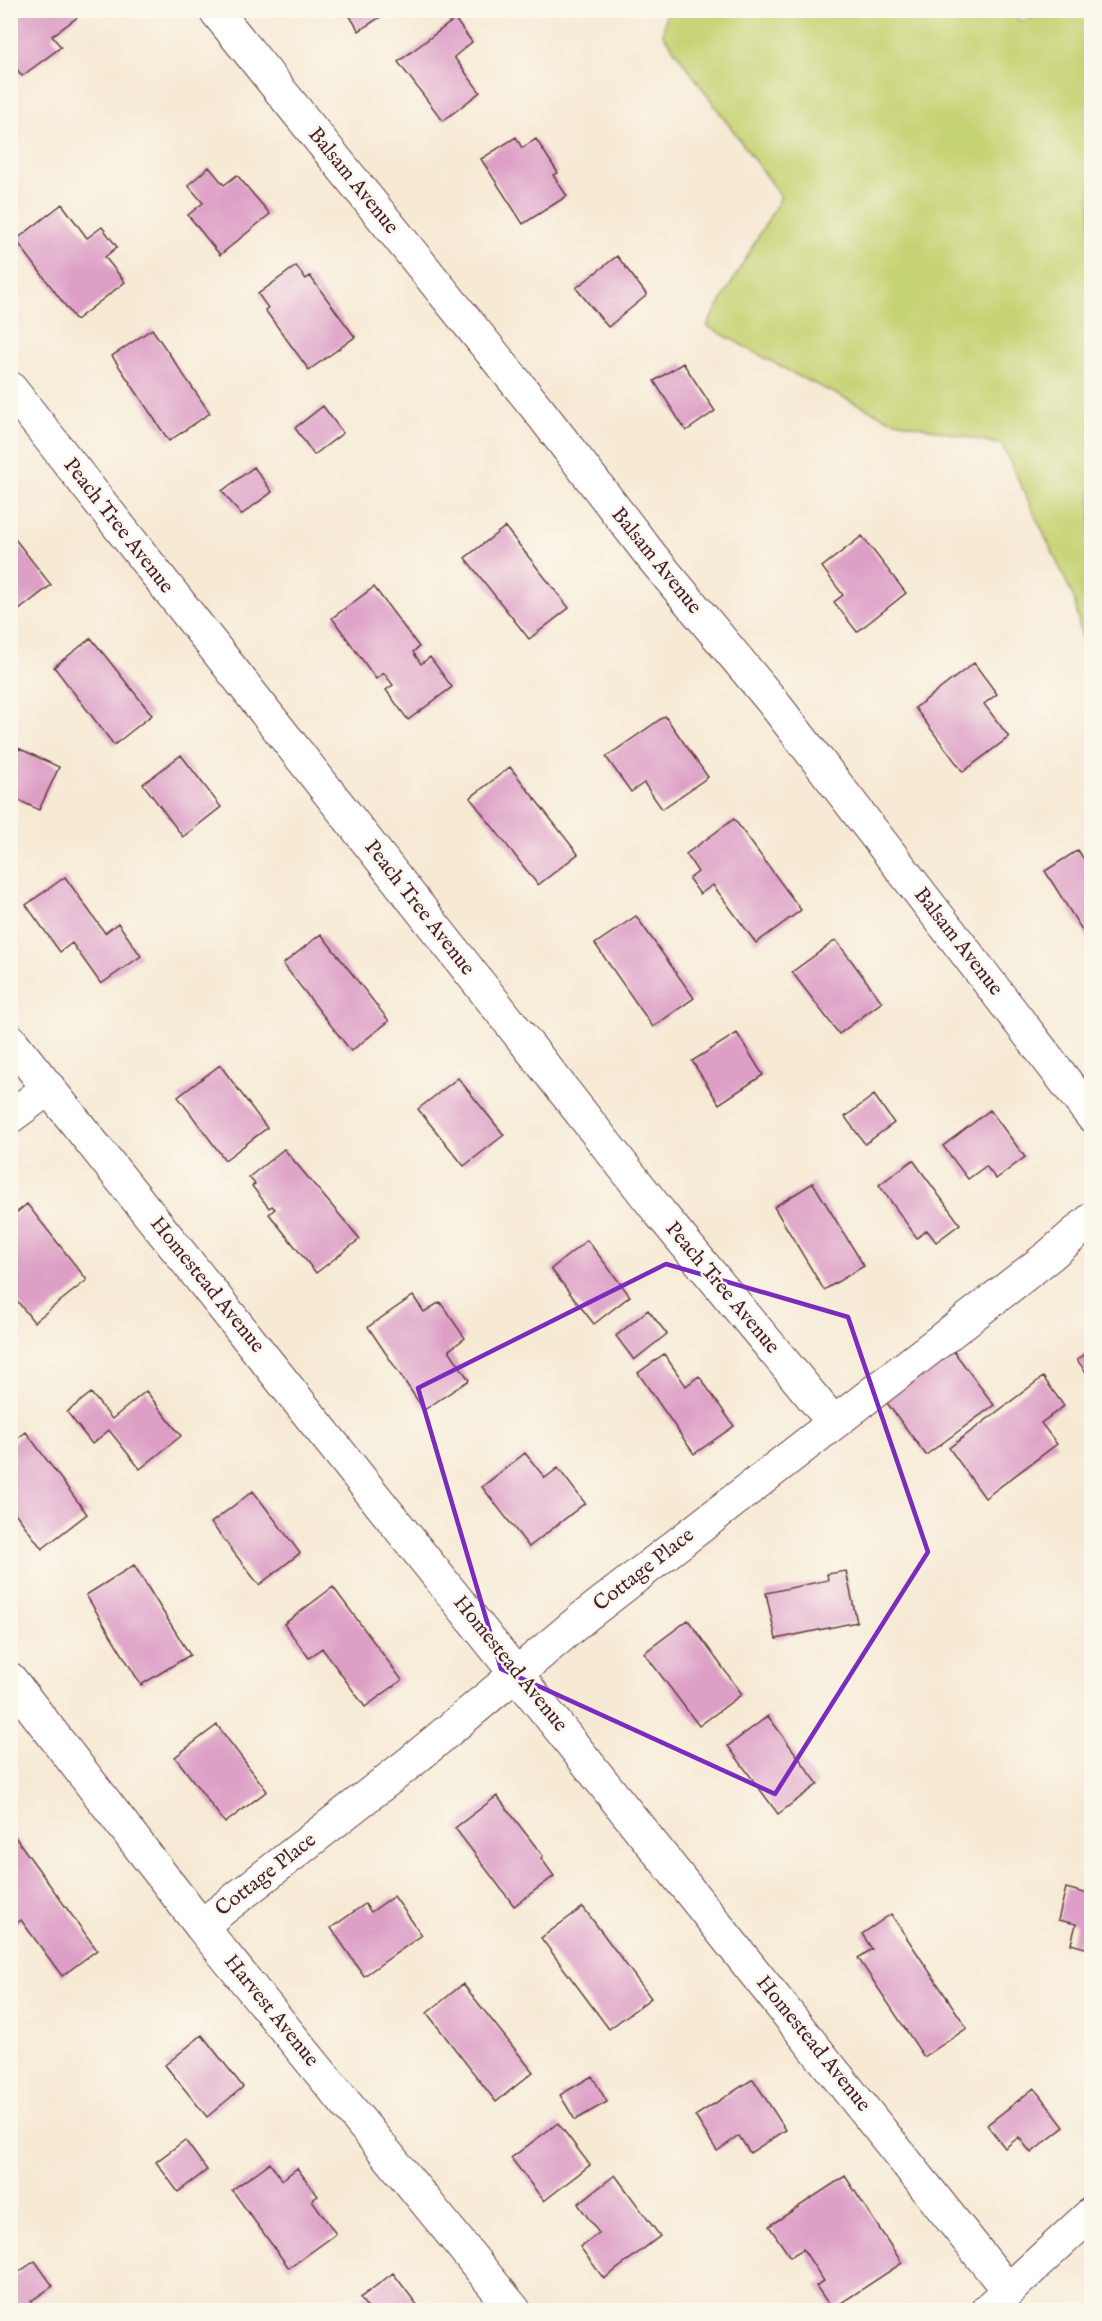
<svg xmlns="http://www.w3.org/2000/svg" width="1102" height="2321" viewBox="0 0 1102 2321" font-family="'IM FELL English',serif">
<style>
.green{fill:#c6d374;stroke:#887950;stroke-width:1.5}
.building{fill:#dd9fc6}
.lines{fill:none;stroke-linecap:round;stroke-linejoin:round}
.street-casing{stroke:#643d44;stroke-width:35}
.street{stroke:#fff;stroke-width:33}
.marked{fill:none;stroke:#7b2cbf;stroke-width:4.5;stroke-linejoin:round}
.labels{text-anchor:middle;dominant-baseline:central;stroke-width:5;stroke-linejoin:round;paint-order:stroke}
.street-label{font-size:21px;fill:#4a1f2b;stroke:#fbf7ec}
</style>
<rect width="100%" height="100%" fill="#fbf7ec"/>
<filter id="ink" filterUnits="userSpaceOnUse"><feTurbulence type="fractalNoise" baseFrequency=".0167" numOctaves="2"/><feDisplacementMap in="SourceGraphic" scale="12" xChannelSelector="R" yChannelSelector="G"/><feConvolveMatrix kernelMatrix="1 2 1 2 8 2 1 2 1" color-interpolation-filters="sRGB"/></filter>
<filter id="wash" filterUnits="userSpaceOnUse"><feTurbulence type="fractalNoise" baseFrequency=".008" numOctaves="4" result="noise"/><feDisplacementMap in="SourceGraphic" scale="24" xChannelSelector="R" yChannelSelector="G"/><feGaussianBlur stdDeviation="1.35" result="paint"/><feColorMatrix in="noise" values="0 0 0 0 0 0 0 0 0 0 0 0 0 0 0 0 0 1.4 0 .05"/><feComposite in="paint" operator="in"/></filter>
<g filter="url(#wash)">
<rect width="100%" height="100%" fill="#f6ead5"/>
<path class="green" d="M1012,11L1020,21L1064,11H1091V686L1074,598L1002,445L891,420L798,376L707,326L781,197L663,34L666,11Z"/>
<g id="blocks">
<path class="building" d="M10,10H75L79,16L52,36L61,47L22,76L10,60Z
M346,10H391L359,31Z
M455,19L472,42L454,57L480,92L443,121L398,62Z
M516,137L522,148L536,139L558,173L553,175L567,196L523,224L481,159Z
M209,167L224,185L237,175L270,214L220,255L188,215L203,203L188,185Z
M62,204L87,238L102,227L117,247L105,257L125,282L76,320L16,240Z
M617,256L647,295L608,327L576,288Z
M296,266L306,279L310,276L355,337L309,370L265,310L268,308L258,294Z
M152,329L210,413L169,441L112,356Z
M683,363L715,411L686,431L654,381Z
M323,406L343,433L314,455L295,428Z
M254,467L272,492L241,515L222,491Z
M505,527L569,608L529,639L465,558Z
M862,536L906,593L857,632L834,602L843,595L822,567Z
M15,539L51,585L10,617V543Z
M374,587L419,647L413,652L421,664L430,657L452,687L408,720L386,690L393,685L384,673L376,679L332,618Z
M91,638L152,715L114,745L54,667Z
M974,663L997,694L984,704L1009,737L963,772L915,708Z
M665,716L708,777L662,809L644,783L631,792L606,757Z
M18,748L59,767L39,810L10,796V751L15,753Z
M181,755L221,807L183,837L143,784Z
M510,767L578,854L538,885L470,798Z
M734,819L801,910L756,943L713,885L700,894L689,879L698,872L686,854Z
M1078,850L1092,872V935L1087,938L1045,871Z
M65,877L105,933L118,923L141,956L101,984L72,943L60,952L26,905Z
M636,916L694,998L653,1027L595,944Z
M321,934L389,1021L351,1051L283,964Z
M836,940L882,1002L839,1034L792,972Z
M737,1033L763,1075L719,1104L692,1061Z
M220,1065L267,1128L225,1160L178,1097Z
M458,1078L504,1135L464,1166L418,1109Z
M874,1095L894,1123L865,1144L845,1117Z
M990,1110L1025,1157L996,1179L986,1166L968,1179L943,1146Z
M284,1149L360,1239L316,1273L269,1214L275,1209L272,1206L269,1208L252,1186L255,1184L249,1177Z
M913,1160L960,1224L936,1242L927,1230L917,1238L879,1185Z
M813,1183L864,1266L824,1290L774,1207Z
M27,1204L87,1280L34,1322L10,1292V1218Z
M587,1240L630,1296L594,1324L551,1269Z
M413,1296L424,1312L440,1302L465,1338L449,1350L469,1380L424,1410L368,1327Z
M648,1310L667,1334L634,1360L616,1336Z
M952,1349L994,1405L926,1455L884,1399Z
M1092,1349V1380L1077,1360Z
M664,1354L686,1386L699,1376L734,1426L694,1454L638,1373Z
M1043,1377L1064,1406L1041,1423L1057,1444L985,1498L949,1448Z
M146,1391L181,1436L140,1469L109,1430L92,1444L67,1412L91,1393L112,1419Z
M26,1432L87,1514L42,1549L10,1506V1444Z
M525,1453L545,1478L558,1468L585,1503L529,1547L482,1487Z
M253,1491L300,1553L259,1585L211,1523Z
M134,1565L190,1655L141,1685L86,1595Z
M846,1571L857,1622L776,1639L766,1593L828,1580L827,1574Z
M333,1587L402,1680L365,1707L322,1648L309,1658L284,1624Z
M688,1620L742,1694L699,1726L644,1653Z
M768,1716L818,1784L778,1814L728,1746Z
M217,1725L267,1791L225,1823L175,1757Z
M497,1796L543,1856L541,1858L554,1876L514,1906L455,1828Z
M10,1830L97,1950L62,1976L21,1920L10,1928Z
M1066,1888L1092,1895V1950L1071,1944L1076,1924L1058,1920Z
M394,1896L422,1935L364,1976L331,1928L365,1904L371,1912Z
M583,1907L651,1998L609,2029L541,1938Z
M891,1914L967,2028L924,2057L858,1958L872,1949L862,1934Z
M463,1984L533,2072L496,2102L427,2013Z
M202,2035L243,2087L207,2117L165,2065Z
M592,2076L607,2102L575,2120L560,2095Z
M753,2079L786,2130L750,2153L739,2136L717,2151L695,2116Z
M1034,2088L1064,2127L1031,2153L1019,2137L1005,2148L987,2125Z
M558,2123L590,2165L544,2201L511,2158Z
M185,2140L207,2170L178,2192L156,2162Z
M270,2163L282,2180L297,2168L318,2196L312,2200L336,2234L289,2268L232,2190Z
M615,2175L660,2236L604,2279L580,2247L599,2233L578,2204Z
M845,2176L902,2263L832,2309L816,2286L824,2281L803,2249L790,2257L769,2226Z
M35,2261L53,2286L31,2301L37,2310H10V2278Z
M393,2273L421,2310H369L360,2298Z"/>
</g>
</g>
<g filter="url(#ink)">
<use href="#blocks" fill-opacity="0" stroke="#643d44" stroke-width="1.5"/>
<g class="lines">
<g class="street-casing">
<path id="street" d="M215,10L540,412L652,557L772,701L1092,1116
M10,388L660,1213L834,1423
M10,1040L1008,2290
M10,1117L49,1088
M10,1679L201,1926L514,2310
M201,1926L412,1761L584,1617L1049,1256L1092,1219
M987,2310L1092,2213"/>
</g>
<use href="#street" class="street"/>
</g>
</g>
<path class="marked" d="M666,1264L848,1317L928,1552L775,1794L501,1669L418,1388Z"/>
<g class="labels">
<g class="street-label">
<text transform="translate(353 181) rotate(51)">Balsam Avenue</text>
<text transform="translate(118 526) rotate(52)">Peach Tree Avenue</text>
<text transform="translate(656 561) rotate(51)">Balsam Avenue</text>
<text transform="translate(419 908) rotate(52)">Peach Tree Avenue</text>
<text transform="translate(958 942) rotate(52)">Balsam Avenue</text>
<text transform="translate(207 1285) rotate(51)">Homestead Avenue</text>
<text transform="translate(722 1288) rotate(50)">Peach Tree Avenue</text>
<text transform="translate(644 1570) rotate(-38)">Cottage Place</text>
<text transform="translate(510 1664) rotate(51)">Homestead Avenue</text>
<text transform="translate(266 1875) rotate(-38)">Cottage Place</text>
<text transform="translate(271 2011) rotate(51)">Harvest Avenue</text>
<text transform="translate(813 2044) rotate(51)">Homestead Avenue</text>
</g>
</g>
<rect width="1102" height="2321" fill="none" stroke="#fbf7ec" stroke-width="36"/>
</svg>
